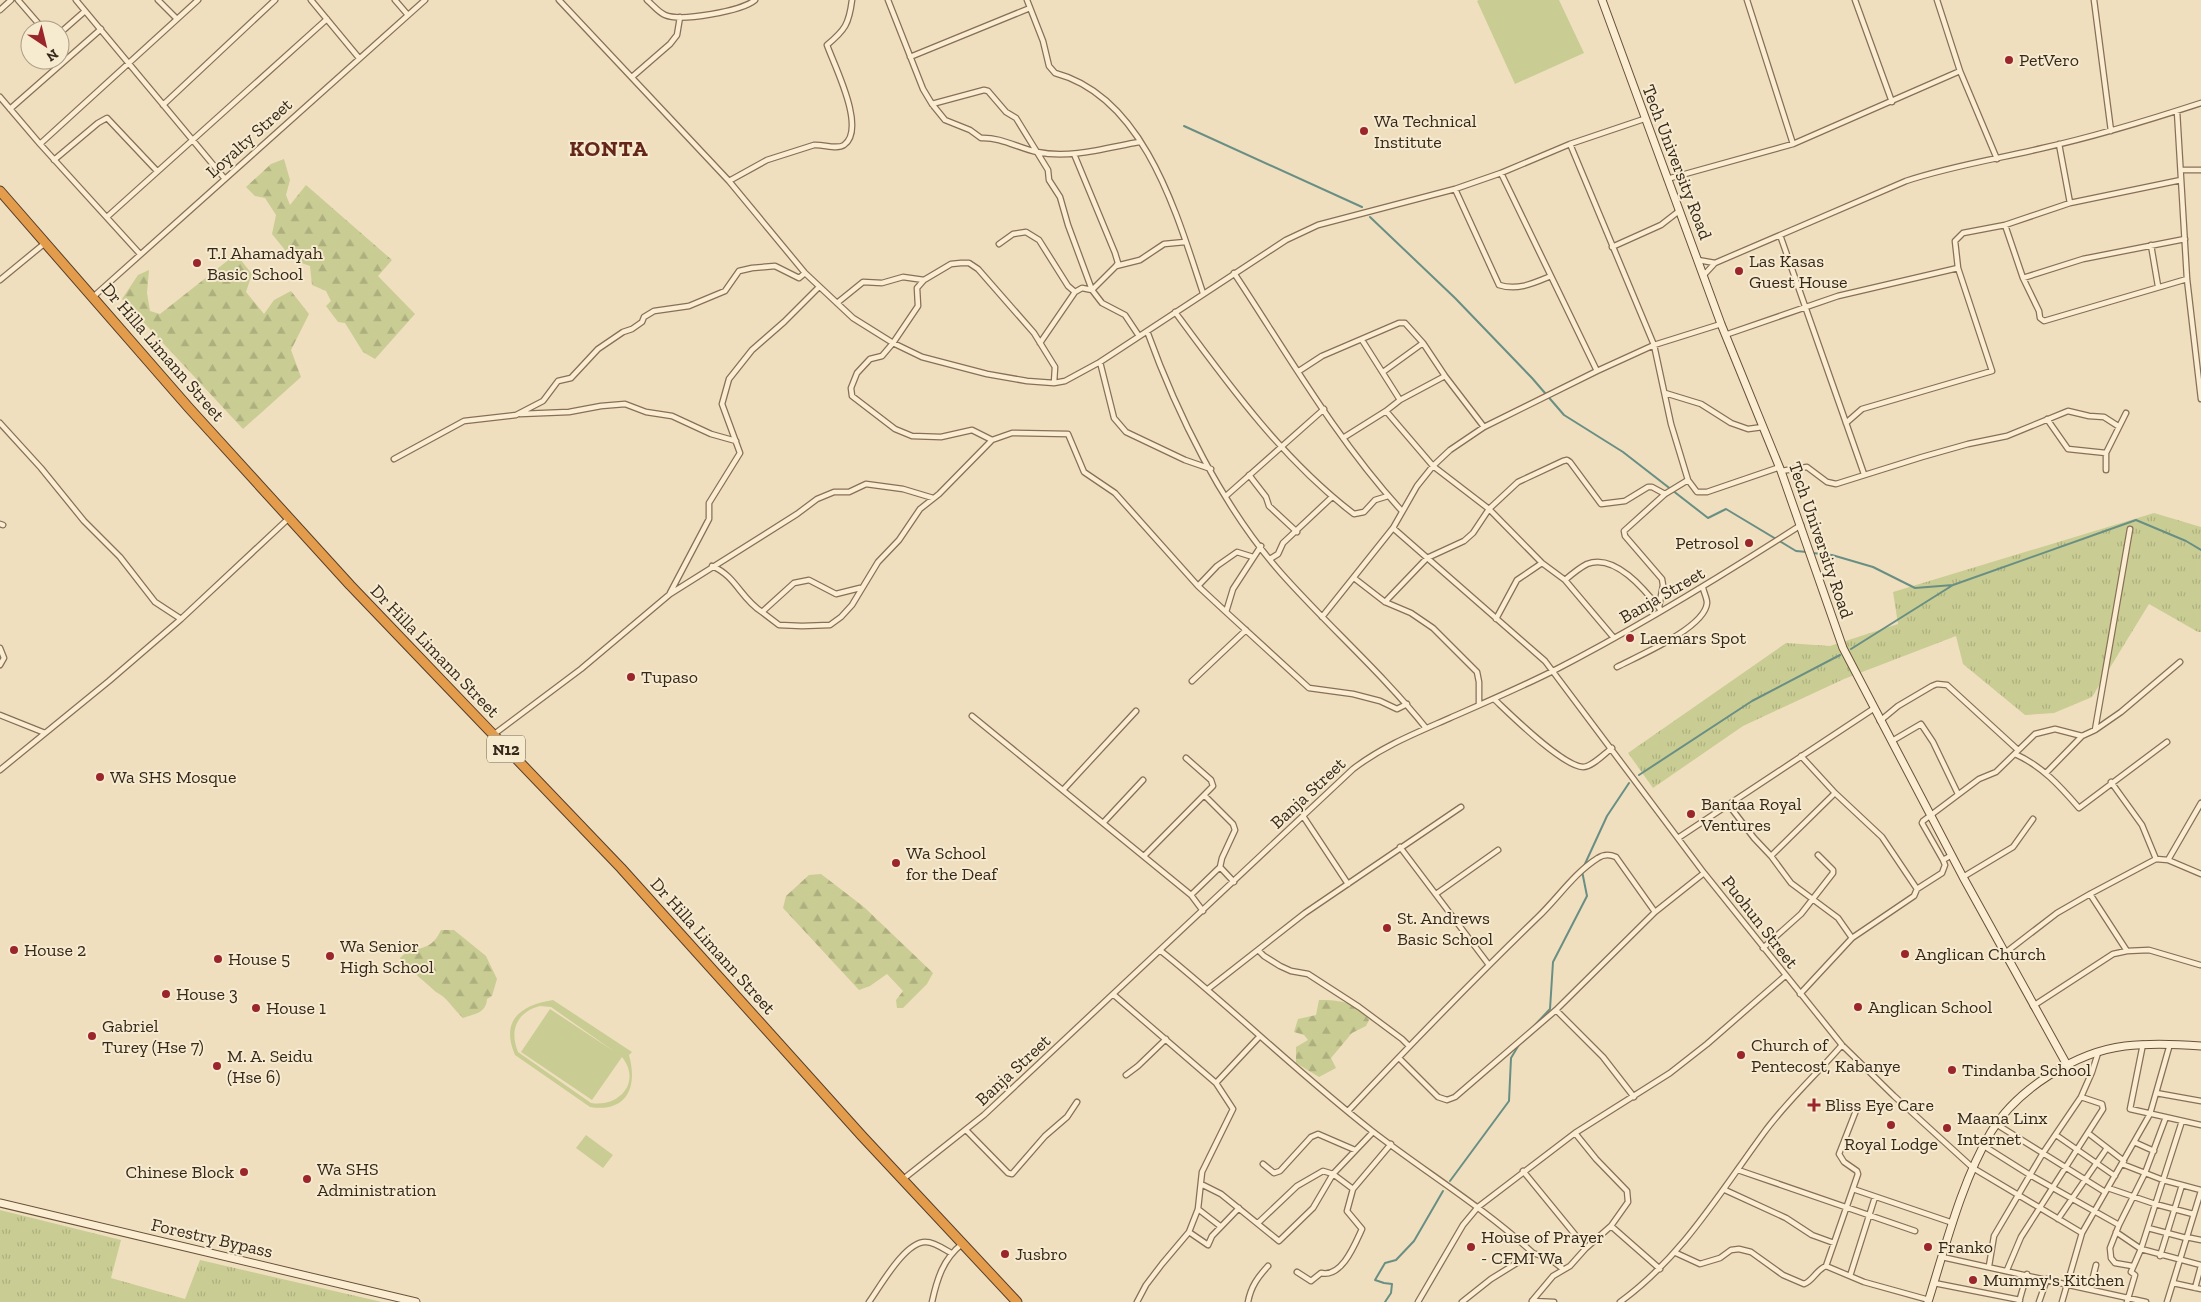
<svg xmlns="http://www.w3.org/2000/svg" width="2201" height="1302" viewBox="0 0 2201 1302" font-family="'Zilla Slab',serif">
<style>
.grass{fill:url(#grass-tufts)}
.forest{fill:url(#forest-firs)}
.park{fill:#c9cd93;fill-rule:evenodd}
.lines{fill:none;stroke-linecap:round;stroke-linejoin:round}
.stream{stroke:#698f84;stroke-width:2}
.street-casing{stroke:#886f57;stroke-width:7}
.secondary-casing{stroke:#6a513a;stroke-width:9}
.highway-casing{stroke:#563e2b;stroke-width:11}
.street{stroke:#faedd2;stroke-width:4.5}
.secondary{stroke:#faedd2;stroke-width:7}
.highway{stroke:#e39b4c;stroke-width:9}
.poi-dot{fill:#9a252a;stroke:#f6eacf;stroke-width:2}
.labels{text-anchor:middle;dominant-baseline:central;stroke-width:4;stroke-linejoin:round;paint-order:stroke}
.shield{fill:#f6eacf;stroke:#706252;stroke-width:1}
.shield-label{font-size:16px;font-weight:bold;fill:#37281c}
.poi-label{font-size:18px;fill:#37281c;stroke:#f6eacf;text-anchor:start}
.street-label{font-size:18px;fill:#37281c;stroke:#f6eacf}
.district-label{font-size:22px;font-weight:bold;letter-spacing:1px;fill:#65271a;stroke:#f6eacf}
</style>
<defs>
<pattern id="grass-tufts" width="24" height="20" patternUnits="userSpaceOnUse" patternTransform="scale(1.25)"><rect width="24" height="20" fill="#c9cd93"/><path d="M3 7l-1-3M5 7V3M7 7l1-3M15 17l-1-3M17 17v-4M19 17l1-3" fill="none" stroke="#adb07e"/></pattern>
<pattern id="forest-firs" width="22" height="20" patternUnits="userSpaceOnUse" patternTransform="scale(1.25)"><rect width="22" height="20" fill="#c9cd93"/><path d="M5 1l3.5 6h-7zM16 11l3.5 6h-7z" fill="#adb07e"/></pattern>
</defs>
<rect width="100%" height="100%" fill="#efdfbf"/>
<path class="grass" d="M2154,513L2201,527V632H2198L2149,604L2092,697L2054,713L2025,715L1963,664L1956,636L1844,679L1743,726L1653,788L1628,753L1786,643L1830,646L1898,624L1893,592Z
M0,1210L121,1240L111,1278L185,1299L200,1260L382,1302H0Z"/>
<path class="forest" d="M284,159L290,180L286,195L290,205L306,185L392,260L378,276L415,314L375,359L363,352L345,323L338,322L326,306L331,301L326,291L312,285L310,266L293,260L272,234L276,215L265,198L255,196L246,187L271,164Z
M236,254L252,274L246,292L264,314L274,300L291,291L309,314L291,350L301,377L243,429L122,299L138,275L149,270L147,293L150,311L160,314Z
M821,874L864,907L933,973L927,984L903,1008H897L896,1000L903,991L887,974L870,986L859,990L783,908L786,896L809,875Z
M441,930H454L486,956L497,979L492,996L487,999C486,1014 473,1014 463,1018C453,1009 448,998 436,992L402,962L400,958C414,943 429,956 441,930Z
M1319,1000C1341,1000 1355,1002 1369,1020L1366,1026L1352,1033L1331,1058L1336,1068L1319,1077L1296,1063V1047L1308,1040L1304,1035L1294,1032L1298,1019L1316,1015Z"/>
<path class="park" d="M1479,0H1559L1584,53L1515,84L1477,1Z
M553,1000L632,1052L629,1055C638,1087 627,1113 590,1107L515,1055C500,1020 521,1005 553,1000ZM540,1006L551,1007L615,1052L550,1009L521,1052L592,1100L622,1057C642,1082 619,1108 591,1103L518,1052C509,1030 517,1012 540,1006Z
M586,1135L613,1155L603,1168L576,1148Z"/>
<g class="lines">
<path class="stream" d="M1184,126L1362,207
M1370,217L1455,298L1532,378L1564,415L1623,452L1708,518L1726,509L1796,551L1807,552
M1812,553L1832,555L1873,567L1915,588L1953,585
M1851,649L1953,585L2136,520L2186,541L2201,550
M1639,775L1752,701L1840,655
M1584,866L1607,816L1629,783
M1532,1028L1550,1009L1553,962L1587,896L1582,871
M1450,1181L1509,1101L1511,1058L1520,1043
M1385,1302L1391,1293L1392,1284L1384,1283L1375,1280L1385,1263L1396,1260L1414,1241L1443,1191"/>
<g class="street-casing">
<path id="street" d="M18,0L44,30
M76,0L225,179
M158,0L177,19
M311,0L359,58
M395,0L408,15
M559,0L729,181L805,273L853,318L893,343L922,357L987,374L1027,381L1054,383L1065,381L1100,362L1286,240L1318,225L1455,189L1501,173L1570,144L1644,119
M647,0C653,5 658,12 665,15C681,22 742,11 755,0
M888,0L923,89L932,104L945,120L970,130L981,138C1001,137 1018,148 1037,152C1070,159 1106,148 1139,142
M1027,0L1043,41L1049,66L1055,73C1145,97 1177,215 1203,293
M1747,0L1793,144
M1855,0L1892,102
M1937,0L1960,71L1997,159
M2094,0L2111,131
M0,10L11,0
M60,33L85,11
M910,57L1030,8
M632,77L670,44L677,35L680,17
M0,97L40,144L140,254
M932,104L984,90L988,91L1006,112L1016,118L1048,170L1049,180L1060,197L1068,225L1092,290L1102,303L1125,315L1139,336
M163,105L275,0
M10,109L101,29
M2177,111L2187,279L2201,399
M40,144L198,0
M1570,144L1654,345L1671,424L1688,480L1665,494L1624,531L1625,536L1662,579L1663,585L1659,607
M2059,144L2070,203
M1074,154L1115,253L1118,263L1116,266
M54,160L98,123L107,118L157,171
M2181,170H2201
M1501,173L1597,371
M1667,179L1793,144L1960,71
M729,181L767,160L814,145C823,144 837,150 844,145C867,129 834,65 827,45C845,30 849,24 852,0
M1455,189L1499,285C1518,291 1534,283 1551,276
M107,217L327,19
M2005,225L2023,278L2039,311L2040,318L2044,321L2187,279
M1780,235L1864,474
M999,244L1013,234L1026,232L1039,240L1068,286L1075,292L1082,288L1092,290L1116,266L1140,260L1164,244L1185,242
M2151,245L2158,286
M1612,247L1661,225L1679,211
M1698,260L1715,263
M1234,273C1287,353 1336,439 1401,510
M1703,276L1715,263L1906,181C1951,166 1997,159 2043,148C2097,136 2149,120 2201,103
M2023,278L2083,259L2185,239
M0,280L45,243
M924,280L917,288L918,306L893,343L882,356L870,359L857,373L851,388L852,396L895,429L912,436L941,437L972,430L992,440L1012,433L1068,434L1084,472L1115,493L1198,586L1226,612
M93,297L425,0
M837,303L863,282L882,283L903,277L924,280L951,264L961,263H969L978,269L1034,333L1055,367L1054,383
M1175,312C1228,384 1282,459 1354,514L1364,512L1375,500L1388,496
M1147,331C1177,414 1222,506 1281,573C1328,626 1382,673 1426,728
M1725,335L1838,296L1958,268
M1362,340L1400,400L1386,411L1433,466L1489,509L1542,563L1565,580L1614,638
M1040,343L1075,292
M1100,362L1114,418L1126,432L1185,460L1211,469
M1299,371L1322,356L1399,323H1405L1423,343L1445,376L1484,427
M1383,372L1423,343
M1665,393L1701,404L1731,423L1748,429L1763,427
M1400,400L1445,376
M520,414L569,412L601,406L625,404L646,412L672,416L711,434L736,441
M2047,419L2068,449L2106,453V470
M0,423L41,468L84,521L120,557L155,602L181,619
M1846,423L1862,409L1992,371L1958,268L1955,241L1963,233L2005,225L2070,203L2181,180
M1343,438L1386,411
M2106,453L2126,413
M394,459L464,421L516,415L543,401L558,381L571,378L598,349L623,332L632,329L642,322L644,317L654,311L689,306L725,291L739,271L752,268L775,266L799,278L805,273
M1781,471L1807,467L1827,482L1836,484L1922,457L1968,444L2007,436L2068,411L2089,416L2104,417L2118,426
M1249,475L1266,497L1269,506L1297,532
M1688,480L1697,492H1707L1780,467
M1226,496L1324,409
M0,524L3,525
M1393,528L1545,661L1704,873L1842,1045L1894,1096L1973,1168L2082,1233
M1261,546L1233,589L1226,612L1309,688L1353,694L1380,701L1397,709L1407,704
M1270,559L1278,554L1283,543L1332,497
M712,566C736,576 741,599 762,612L794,583L809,580L836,594L860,588
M1354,578L1385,602L1411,613L1433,628L1477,672L1479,682V705
M1565,580C1572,574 1579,568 1587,564C1615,553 1645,590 1660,609
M1198,586L1217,566L1237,552L1253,557
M670,593L709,519V503L740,453L722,404L729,379L752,350L784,322L819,287
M1385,602L1427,558L1464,541L1473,533L1489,509L1518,482L1563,461L1567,460L1570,462L1601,504L1625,501L1648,487H1652L1665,494
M762,612L779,625L802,626L830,625L841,617L852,605L878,562L899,540L920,509L939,494L992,440
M1322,617L1393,528L1417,486L1433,466L1450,450L1484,427L1597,371L1654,345L1721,324
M1496,619L1517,580L1542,563
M0,648L4,658L0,665
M1617,667C1638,656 1705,628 1707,603C1707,598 1704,593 1703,588
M1192,681L1246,630
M1494,699C1510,714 1562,766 1583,767C1592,767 1605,753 1612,748
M0,715L45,733
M972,716L1191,895L1203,911
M1880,721L1898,706L1932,686L1937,684L1947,685L2018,750
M2095,730L2121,712L2180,662
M493,735L581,669L670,594L797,514L817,499L834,492H849L866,484L903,489L933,498
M1892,741L1921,724L1933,742L1958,794
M2015,754C2042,766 2060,786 2079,808L2167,742
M1801,756L1835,793L1882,837L1917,889L1914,896L1852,938
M0,770L109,681L181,619L289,518
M2046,773L2082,736
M2111,782L2142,825L2156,859
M1063,790L1136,711
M1205,796L1233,824L1235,830L1222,858L1220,867L1234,882
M1728,804L1754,838L1771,856L1791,883L1838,918L1852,938L1800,994
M1303,816L1348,884
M1103,823L1143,780
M1678,838L1873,709
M1400,847L1489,965
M1144,856L1213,786L1211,780L1186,758
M1771,856L1835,793
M1943,860L1922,823L1923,821L1979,779L1996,772L2035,734L2055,729L2082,736L2095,730L2130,529
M2168,860L2201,803
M1963,877L2013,847L2033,819
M1917,889L1942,873L1945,865L1943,860L1952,855
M1436,894L1498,850
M1191,895L1220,867
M1763,948L1801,914L1833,873V870L1818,855
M1161,951C1233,1009 1299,1074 1372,1131C1425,1172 1483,1207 1533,1253
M1259,951L1264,956L1280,966L1291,971L1308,974L1359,1007L1402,1039L1409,1046
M2127,951L2149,950L2200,965
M2005,953L2057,913L2090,894L2156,859L2168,860L2201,874
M1208,989L1305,913L1461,807
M1114,995L1216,1083
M2033,1006L2113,954L2127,951L2090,894
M1556,1010L1603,1057L1634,1097
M2143,1044L2130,1109L2201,1125
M1399,1058L1438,1097L1447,1100L1455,1097L1556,1010L1655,912L1704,873
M1126,1075L1138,1066L1166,1039
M2156,1093L2201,1101
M1348,1111C1410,1045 1473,980 1538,917C1558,898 1574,873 1598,858C1604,854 1609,854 1616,857L1655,912
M1996,1124L2105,1192
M966,1130L1008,1173L1012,1174L1045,1136L1067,1117L1077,1102
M2088,1133L2124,1161
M2056,1135L2115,1176
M2134,1142L2154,1151
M1984,1146L2030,1175L2119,1225
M1263,1164L1274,1173L1280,1171L1311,1137L1318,1134L1355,1150
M2122,1164L2163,1180L2201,1190
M1738,1170L1915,1231
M1523,1171L1586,1248
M902,1180L984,1115L1353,769C1383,746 1416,733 1450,718C1484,703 1519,688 1553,671C1639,627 1720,577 1801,525
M1201,1184L1221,1194L1279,1241L1313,1208L1333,1174L1373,1132
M2108,1188L2155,1204L2193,1214
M1853,1189L1953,1223
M1725,1190L1786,1218L1812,1235L1834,1243
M1239,1208L1212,1236L1208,1245L1189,1232L1198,1209L1202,1172L1233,1109L1216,1083L1259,1037
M1198,1209L1220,1226
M2058,1219L2107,1148
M1258,1223L1297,1186L1323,1171L1333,1174L1353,1189
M1611,1226L1660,1269
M2148,1228L2186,1238
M2116,1232L2141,1249L2201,1265
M2186,1237L2201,1240
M1676,1253L1700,1264L1720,1258L1731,1250L1739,1249L1751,1252L1783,1275L1804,1284C1814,1280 1816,1270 1826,1266L1864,1282L1929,1300
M2160,1256L2182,1185
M1942,1257L2146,1302
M1826,1266L1858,1174L1857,1171L1844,1162L1839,1154L1857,1108
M1989,1266L1994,1236L2043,1153L2081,1097L2092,1072L2098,1053
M2132,1266L2115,1263L2111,1258L2110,1248L2119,1225L2145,1173L2166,1117
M2007,1270L2021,1237L2103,1109L2102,1104L2081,1097
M1297,1272L1311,1281L1321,1273C1342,1278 1355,1244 1362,1229L1347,1211L1353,1189L1391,1144
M1850,1276L1875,1197
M1934,1283L2020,1300
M2173,1283L2201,1289
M2195,1288L2201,1266
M2090,1289L2096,1265
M1532,1301L1553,1276L1570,1266L1586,1248L1611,1226L1628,1202L1627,1191L1596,1159L1575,1133
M1532,1301L1554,1302
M869,1302C880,1287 905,1241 926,1242C934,1242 944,1249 951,1253
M932,1302C937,1279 943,1259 962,1244
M1137,1302L1146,1285L1162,1264L1189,1232
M1248,1302C1251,1286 1258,1277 1268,1266
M1418,1302L1463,1225L1478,1207L1575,1133L1670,1073L1707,1044L1785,976
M1462,1302L1491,1279L1533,1253L1550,1259L1563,1269
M1620,1302C1681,1258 1719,1194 1763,1134C1786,1102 1816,1075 1842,1045
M2019,1302L2027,1274
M2039,1302L2047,1279
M2062,1302L2082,1233L2150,1114L2170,1044
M2127,1302L2135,1275L2131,1272L2141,1249L2182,1121
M2167,1302L2201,1191"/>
</g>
<g class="secondary-casing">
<path id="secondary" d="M1602,0L1721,324L1781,471L1843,648L1963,877L2067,1065
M0,1203L416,1302
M1928,1302C1946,1245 1961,1183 1991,1132C2017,1089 2076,1052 2125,1046C2150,1043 2176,1044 2201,1046"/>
</g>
<g class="highway-casing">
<path id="highway" d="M0,191L189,408L350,585L621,868L862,1136L1017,1302"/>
</g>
<use href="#street" class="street"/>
<use href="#secondary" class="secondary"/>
<use href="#highway" class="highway"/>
</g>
<g class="poi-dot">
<circle cx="2009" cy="60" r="5"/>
<circle cx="1364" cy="131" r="5"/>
<circle cx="197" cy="263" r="5"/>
<circle cx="1739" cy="271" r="5"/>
<circle cx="1749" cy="543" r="5"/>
<circle cx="1630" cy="638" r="5"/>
<circle cx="631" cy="677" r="5"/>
<circle cx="100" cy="777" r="5"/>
<circle cx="1691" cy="814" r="5"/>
<circle cx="896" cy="863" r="5"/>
<circle cx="1387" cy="928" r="5"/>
<circle cx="14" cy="950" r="5"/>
<circle cx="1905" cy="954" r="5"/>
<circle cx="330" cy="956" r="5"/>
<circle cx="218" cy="959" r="5"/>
<circle cx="166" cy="994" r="5"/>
<circle cx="1858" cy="1007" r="5"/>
<circle cx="256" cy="1008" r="5"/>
<circle cx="92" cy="1036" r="5"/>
<circle cx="1741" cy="1055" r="5"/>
<circle cx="217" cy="1066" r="5"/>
<circle cx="1952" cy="1070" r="5"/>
<path d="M1811.5 1097.5h5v5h5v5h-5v5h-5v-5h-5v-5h5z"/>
<circle cx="1891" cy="1125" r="5"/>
<circle cx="1947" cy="1128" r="5"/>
<circle cx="244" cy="1172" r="5"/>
<circle cx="307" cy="1179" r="5"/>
<circle cx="1471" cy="1247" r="5"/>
<circle cx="1928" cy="1247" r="5"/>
<circle cx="1005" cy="1254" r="5"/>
<circle cx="1973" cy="1280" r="5"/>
</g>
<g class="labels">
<rect class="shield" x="487" y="735.5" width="38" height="27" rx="4"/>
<g class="shield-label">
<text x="506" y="749">N12</text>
</g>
<g class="poi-label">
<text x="2019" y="60">PetVero</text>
<text x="1374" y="121">Wa Technical<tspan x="1374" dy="21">Institute</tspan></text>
<text x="207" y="253">T.I Ahamadyah<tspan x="207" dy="21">Basic School</tspan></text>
<text x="1749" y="261">Las Kasas<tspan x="1749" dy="21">Guest House</tspan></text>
<text x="1739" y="543" text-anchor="end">Petrosol</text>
<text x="1640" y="638">Laemars Spot</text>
<text x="641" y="677">Tupaso</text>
<text x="110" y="777">Wa SHS Mosque</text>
<text x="1701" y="804">Bantaa Royal<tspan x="1701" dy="21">Ventures</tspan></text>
<text x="906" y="853">Wa School<tspan x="906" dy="21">for the Deaf</tspan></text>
<text x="1397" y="918">St. Andrews<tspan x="1397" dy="21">Basic School</tspan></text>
<text x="340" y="946">Wa Senior<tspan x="340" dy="21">High School</tspan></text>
<text x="24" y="950">House 2</text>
<text x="1915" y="954">Anglican Church</text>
<text x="228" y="959">House 5</text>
<text x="176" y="994">House 3</text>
<text x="1868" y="1007">Anglican School</text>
<text x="266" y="1008">House 1</text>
<text x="102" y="1026">Gabriel<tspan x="102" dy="21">Turey (Hse 7)</tspan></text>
<text x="1751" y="1045">Church of<tspan x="1751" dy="21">Pentecost, Kabanye</tspan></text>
<text x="227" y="1056">M. A. Seidu<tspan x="227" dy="21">(Hse 6)</tspan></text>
<text x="1962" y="1070">Tindanba School</text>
<text x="1825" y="1105">Bliss Eye Care</text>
<text x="1957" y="1118">Maana Linx<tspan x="1957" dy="21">Internet</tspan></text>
<text x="1891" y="1144" text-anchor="middle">Royal Lodge</text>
<text x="317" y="1169">Wa SHS<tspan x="317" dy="21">Administration</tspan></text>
<text x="234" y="1172" text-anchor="end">Chinese Block</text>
<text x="1481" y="1237">House of Prayer<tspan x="1481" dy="21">- CFMI Wa</tspan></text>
<text x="1938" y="1247">Franko</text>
<text x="1015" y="1254">Jusbro</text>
<text x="1983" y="1280">Mummy's Kitchen</text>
</g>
<g class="street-label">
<text transform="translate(249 138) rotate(-42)">Loyalty Street</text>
<text transform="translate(1677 162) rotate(69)">Tech University Road</text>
<text transform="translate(163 352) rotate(49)">Dr Hilla Limann Street</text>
<text transform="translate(1821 540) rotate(71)">Tech University Road</text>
<text transform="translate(1662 595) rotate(-30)">Banja Street</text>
<text transform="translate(435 651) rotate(46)">Dr Hilla Limann Street</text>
<text transform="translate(1308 793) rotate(-43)">Banja Street</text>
<text transform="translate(1760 922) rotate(52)">Puohun Street</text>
<text transform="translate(713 946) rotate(48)">Dr Hilla Limann Street</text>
<text transform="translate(1013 1070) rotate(-43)">Banja Street</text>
<text transform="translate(212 1238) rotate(13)">Forestry Bypass</text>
</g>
<g class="district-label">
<text x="609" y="148">KONTA</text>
</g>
</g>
<g transform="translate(45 45) rotate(145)"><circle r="24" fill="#f6eacf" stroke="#aa9c87"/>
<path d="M0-4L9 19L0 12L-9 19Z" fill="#9a252a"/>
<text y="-8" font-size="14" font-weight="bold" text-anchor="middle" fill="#37281c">N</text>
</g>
</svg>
